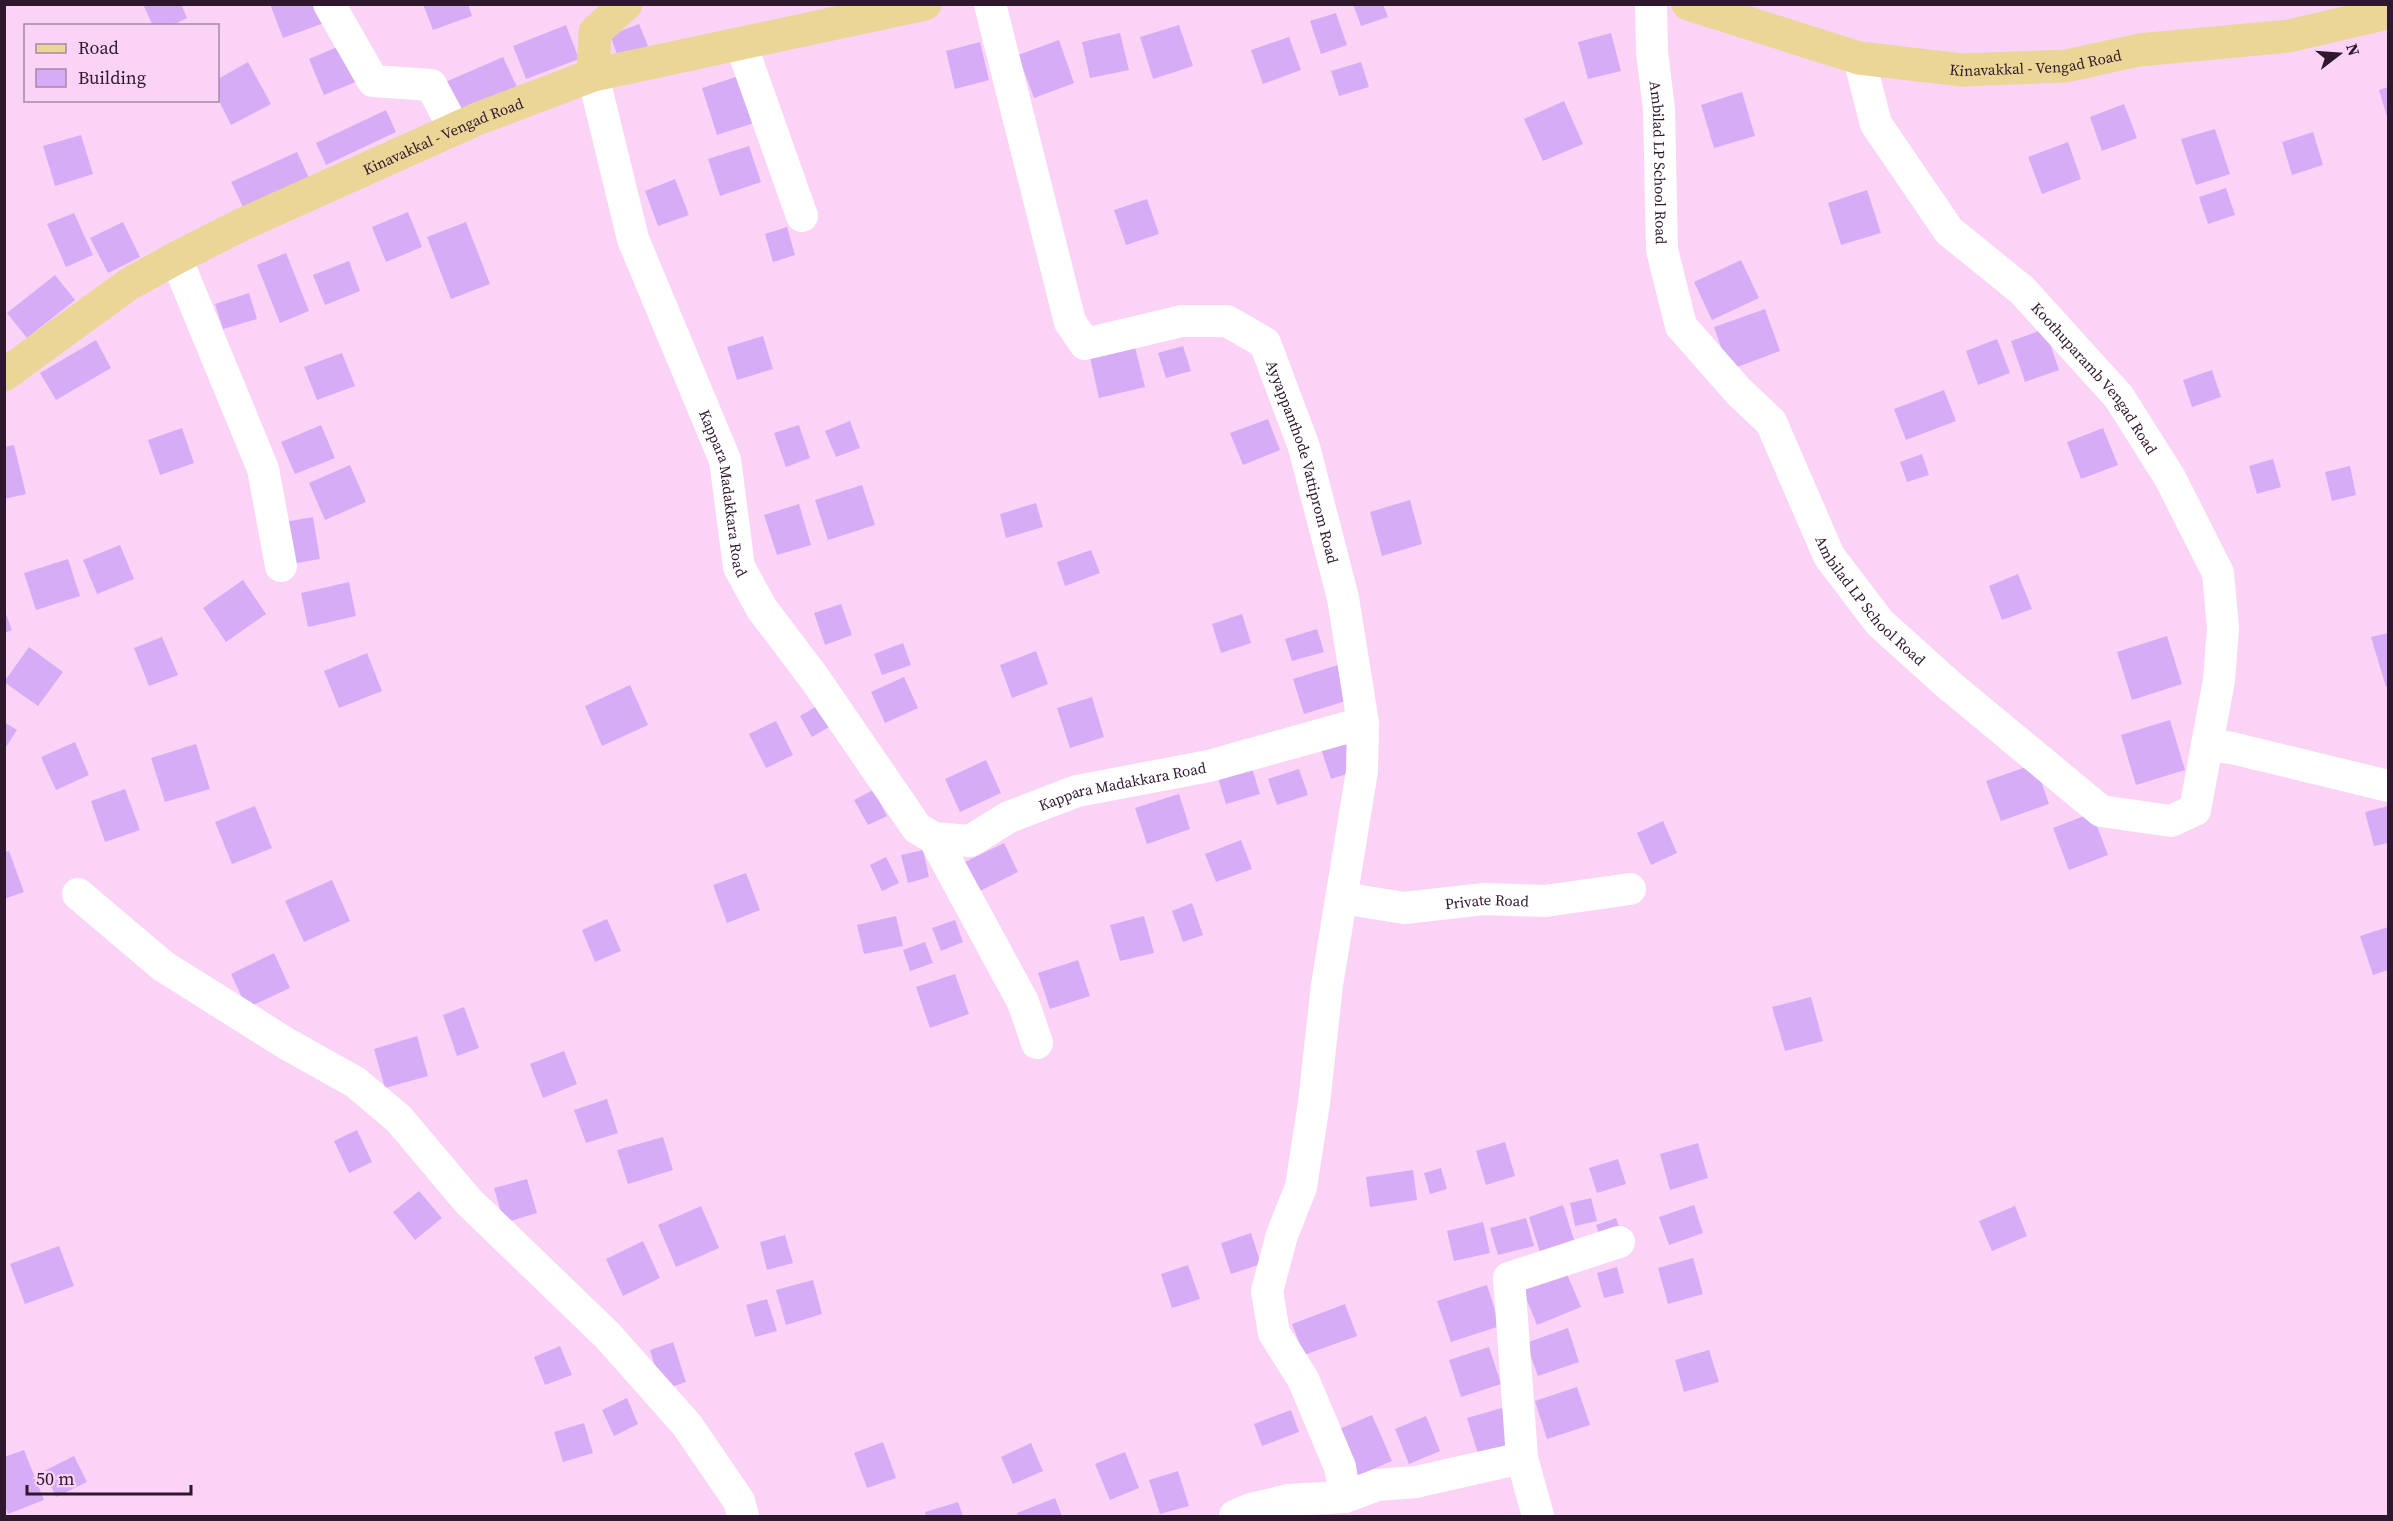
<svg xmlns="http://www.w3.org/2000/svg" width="2393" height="1521" viewBox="0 0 2393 1521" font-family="'Source Serif 4',serif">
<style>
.building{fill:#d7acf7}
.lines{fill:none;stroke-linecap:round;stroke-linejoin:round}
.minor{stroke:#fff;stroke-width:32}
.major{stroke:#ebd698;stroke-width:33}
.labels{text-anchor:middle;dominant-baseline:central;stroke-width:6;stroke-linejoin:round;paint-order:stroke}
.street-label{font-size:15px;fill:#2f172d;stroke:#fbd3f6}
</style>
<rect width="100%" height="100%" fill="#fbd3f6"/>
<path class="building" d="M143,4H181L187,18L171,26H153Z
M270,4H318L324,23L283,38Z
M423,4H468L472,16L433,30Z
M1353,4H1383L1388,17L1361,26Z
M1336,13L1347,45L1321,54L1310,21Z
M639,24L648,46L618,57L610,35Z
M566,25L579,59L526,79L513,46Z
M1179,25L1193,66L1153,79L1140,37Z
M1120,33L1129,70L1090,78L1082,42Z
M1611,33L1621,71L1588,79L1578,42Z
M1289,37L1301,70L1263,84L1251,50Z
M1059,40L1074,83L1034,98L1018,55Z
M980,42L989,80L955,89L946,51Z
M342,45L358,81L324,95L309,59Z
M503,57L517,87L456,114L443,83Z
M248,62L271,104L231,125L218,99V79Z
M1361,62L1369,87L1339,96L1331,71Z
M739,76L754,123L717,135L702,88Z
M2388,87V120L2379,90Z
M1742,92L1755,136L1714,148L1701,105Z
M1564,101L1583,144L1543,161L1524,119Z
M2124,104L2137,138L2102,151L2090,117Z
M386,110L396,132L326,165L316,143Z
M2215,129L2230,174L2196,185L2181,139Z
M2313,132L2323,165L2292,175L2282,142Z
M81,135L93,174L55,186L43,146Z
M2068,142L2081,179L2042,194L2028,157Z
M749,146L761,182L720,196L708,159Z
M297,152L309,178L244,209L231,182Z
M675,179L689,215L658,226L645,191Z
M2226,188L2235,215L2208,224L2199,197Z
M1867,190L1881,233L1841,245L1828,203Z
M1147,199L1159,234L1126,245L1114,210Z
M408,212L422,247L386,262L372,227Z
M74,213L93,255L66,267L47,224Z
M123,222L140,257L108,273L90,238Z
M466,222L490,284L451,299L427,237Z
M787,227L795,255L773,262L765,234Z
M286,253L309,311L280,323L257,265Z
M1741,260L1759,298L1712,320L1694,282Z
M349,261L360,291L325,305L313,275Z
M55,275L75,300L27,338L7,313Z
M249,293L257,319L223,329L215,304Z
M1765,309L1780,351L1729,370L1714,327Z
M2045,329L2059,370L2025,382L2011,341Z
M763,336L773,369L737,380L727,347Z
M1997,339L2010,373L1978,385L1966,351Z
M96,340L111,368L56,400L40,373Z
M1134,343L1145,387L1099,398L1089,353Z
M1183,346L1191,371L1166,378L1158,353Z
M342,353L355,386L317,400L304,367Z
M2212,370L2221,397L2192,407L2183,380Z
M1944,390L1956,421L1906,440L1894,409Z
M1268,419L1280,450L1243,465L1230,433Z
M850,421L860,448L836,457L825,431Z
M321,425L335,458L295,474L281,442Z
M799,425L810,458L786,467L774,433Z
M182,428L194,463L160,475L148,440Z
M2103,428L2118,465L2081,479L2067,442Z
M14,445L26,494L4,499V447Z
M1922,454L1929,475L1907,482L1900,462Z
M2273,459L2281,487L2257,494L2249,466Z
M350,465L366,502L325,520L309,483Z
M2350,466L2356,495L2332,501L2325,472Z
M862,485L875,525L828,540L815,500Z
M1410,500L1422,544L1382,556L1370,512Z
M1036,503L1043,527L1006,538L1000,514Z
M799,504L811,545L777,555L764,515Z
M313,517L320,559L292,564L285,522Z
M120,545L134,579L97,594L83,560Z
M1091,550L1100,573L1065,586L1057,562Z
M68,559L80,596L36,610L24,573Z
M2018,574L2032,609L2002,620L1989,586Z
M243,580L266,614L226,642L203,608Z
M349,582L356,616L308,627L301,593Z
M841,604L852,635L825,645L814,613Z
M4,609L12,630L4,633Z
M1242,614L1251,643L1221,653L1212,624Z
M1317,629L1324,652L1292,661L1285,639Z
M2388,633V686L2386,687L2371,637Z
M2167,636L2182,684L2132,700L2117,652Z
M162,637L178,675L149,686L134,648Z
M903,643L911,665L882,675L874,654Z
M29,647L63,672L38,706L4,682Z
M1036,651L1048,684L1012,698L1000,665Z
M367,653L382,691L339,708L324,671Z
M1341,664L1352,699L1304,714L1293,679Z
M904,677L918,708L885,723L871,692Z
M630,685L648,725L602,746L585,706Z
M1092,697L1104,737L1070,748L1057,708Z
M817,706L829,727L812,737L800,716Z
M2170,720L2185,770L2136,785L2121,735Z
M776,721L793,755L766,768L749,734Z
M4,722L17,730L4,750Z
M1347,741L1356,771L1331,779L1321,749Z
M75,742L89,775L56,790L41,757Z
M196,744L210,789L165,802L151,758Z
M986,760L1001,793L960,812L945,779Z
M2035,764L2049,804L2001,821L1986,781Z
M1251,765L1260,794L1226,804L1217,775Z
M1299,769L1308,795L1277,805L1268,779Z
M125,789L140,830L105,842L91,801Z
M873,790L887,816L868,825L854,800Z
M1179,794L1190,829L1147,844L1135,808Z
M255,806L272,848L232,864L215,822Z
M2388,806V843L2374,846L2365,812Z
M2092,813L2108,855L2069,870L2053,828Z
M1663,821L1677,853L1651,865L1637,833Z
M1241,840L1252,869L1216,882L1205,854Z
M1004,843L1018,872L980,891L965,862Z
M923,850L929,877L908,883L901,855Z
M9,851L24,892L4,899V852Z
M886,857L899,883L882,891L870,865Z
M746,873L760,910L727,923L713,885Z
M332,880L350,921L304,942L285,901Z
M1192,903L1203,935L1183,942L1172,911Z
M896,916L903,946L864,954L857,925Z
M1144,916L1154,953L1120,961L1110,925Z
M607,919L621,951L595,962L582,930Z
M955,920L963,942L941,951L932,928Z
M2388,927V970L2373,975L2360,936Z
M925,942L933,963L910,971L903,950Z
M274,953L290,988L247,1008L231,974Z
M1078,960L1090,996L1050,1009L1038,973Z
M955,974L969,1014L930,1028L916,987Z
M1811,997L1823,1041L1785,1051L1772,1007Z
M464,1007L479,1048L457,1056L443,1015Z
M417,1036L428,1076L385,1088L374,1049Z
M564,1051L577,1084L543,1098L530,1064Z
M607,1099L618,1133L586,1143L574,1110Z
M357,1130L372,1162L349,1173L334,1141Z
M663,1137L673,1170L628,1184L617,1150Z
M1505,1142L1515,1176L1486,1185L1476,1151Z
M1698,1143L1708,1178L1670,1190L1660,1154Z
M1618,1159L1626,1184L1597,1193L1589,1168Z
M1441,1168L1447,1189L1430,1194L1424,1173Z
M1413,1170L1417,1200L1370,1207L1366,1177Z
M527,1179L537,1213L504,1223L494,1188Z
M419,1191L442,1218L415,1240L393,1212Z
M1591,1198L1597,1221L1575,1226L1570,1203Z
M1563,1205L1574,1240L1540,1252L1529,1217Z
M1694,1205L1703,1233L1669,1245L1659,1217Z
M701,1206L719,1248L676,1267L658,1225Z
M2015,1206L2027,1236L1992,1251L1979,1221Z
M1526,1218L1534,1246L1498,1255L1490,1228Z
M1616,1218L1623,1238L1603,1244L1596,1225Z
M1483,1222L1490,1253L1454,1261L1447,1231Z
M1251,1233L1261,1264L1231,1274L1221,1243Z
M785,1235L793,1263L767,1270L760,1242Z
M643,1241L660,1278L623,1296L606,1259Z
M59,1246L74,1286L25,1304L10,1264Z
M1693,1258L1703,1294L1668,1304L1658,1268Z
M1188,1265L1200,1299L1172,1308L1161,1274Z
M1564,1267L1581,1307L1537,1325L1521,1286Z
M1617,1267L1624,1293L1604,1298L1597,1273Z
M813,1280L822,1314L786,1325L776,1290Z
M1487,1285L1500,1326L1451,1342L1437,1301Z
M767,1299L777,1331L755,1337L746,1305Z
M1345,1304L1357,1336L1304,1355L1292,1324Z
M1568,1328L1579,1362L1538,1376L1526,1343Z
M673,1342L686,1382L662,1390L650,1350Z
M560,1346L572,1375L545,1385L534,1357Z
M1489,1347L1501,1384L1461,1397L1449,1360Z
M1709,1350L1719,1382L1684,1392L1675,1360Z
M1577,1387L1590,1425L1547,1439L1535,1401Z
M627,1398L638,1424L614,1436L602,1410Z
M1502,1408L1513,1447L1479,1457L1467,1418Z
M1291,1410L1299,1432L1262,1446L1254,1424Z
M1372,1415L1392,1461L1357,1476L1337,1430Z
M1426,1416L1440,1451L1409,1464L1395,1429Z
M584,1423L593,1453L563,1462L554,1432Z
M883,1442L896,1478L867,1488L854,1453Z
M1031,1443L1043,1471L1013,1484L1001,1457Z
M24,1450L44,1500L8,1514L4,1504V1457Z
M1125,1452L1139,1488L1110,1500L1095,1464Z
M74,1456L87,1482L56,1497L44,1471Z
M1178,1471L1189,1506L1160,1514L1149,1480Z
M1055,1498L1062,1516H1018L1017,1513Z
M958,1502L963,1516H926L925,1512Z"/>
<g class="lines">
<g class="minor">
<path d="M329,4L373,81L431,85L454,128"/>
<path id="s1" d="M990,4L1070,322L1085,344L1182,321H1227L1265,343L1304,447L1343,598L1363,723"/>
<path id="s2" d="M1651,4L1652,52L1659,109L1662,250L1681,326L1739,392L1771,422L1829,556L1880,623L1950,686L2101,811L2171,821L2195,810L2207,745L2232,748L2388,786"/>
<path d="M741,44L802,216"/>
<path id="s3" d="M1859,58L1876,124L1949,231L2022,290L2119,397L2170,478L2218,573L2223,628L2219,680L2207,745"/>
<path id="s4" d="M593,75L633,239L725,460L739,567L762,609L815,679L917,828L934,838L970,841L1009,817L1077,791L1209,766L1363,723L1362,771L1327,985L1314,1103L1301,1187L1282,1235L1267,1291L1274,1333L1303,1379L1340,1467L1345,1497"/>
<path d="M176,258L263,469L281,566"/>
<path d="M934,838L1023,1002L1037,1043"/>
<path d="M78,894L163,966L287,1044L355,1082L399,1119L468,1201L608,1336L687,1425L739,1501L743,1516"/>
<path id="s5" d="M1342,898L1404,908L1484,899L1545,901L1630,889"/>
<path d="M1522,1458L1509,1278L1619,1242"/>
<path d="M1235,1516L1251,1509L1288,1500L1345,1497L1377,1485L1416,1482L1522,1458L1538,1516"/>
</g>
<g class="major">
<path id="s6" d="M1688,4L1859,58L1962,70L2066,66L2139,50L2289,36L2388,13"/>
<path d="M593,75L595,32L626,4"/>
<path id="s7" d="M4,375L129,284L176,258L241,225L477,119L593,75L925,4"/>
</g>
</g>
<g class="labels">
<g class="street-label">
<text stroke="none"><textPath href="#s6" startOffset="357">Kinavakkal - Vengad Road</textPath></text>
<text stroke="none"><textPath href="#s7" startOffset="502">Kinavakkal - Vengad Road</textPath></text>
<text stroke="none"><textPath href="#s2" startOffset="159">Ambilad LP School Road</textPath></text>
<text stroke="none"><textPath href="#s3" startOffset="406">Koothuparamb Vengad Road</textPath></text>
<text stroke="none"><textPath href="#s1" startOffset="668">Ayyappanthode Vattiprom Road</textPath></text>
<text stroke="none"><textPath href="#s4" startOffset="440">Kappara Madakkara Road</textPath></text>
<text stroke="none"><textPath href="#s2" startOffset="663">Ambilad LP School Road</textPath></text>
<text stroke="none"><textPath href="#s4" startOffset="1052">Kappara Madakkara Road</textPath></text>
<text stroke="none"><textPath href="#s5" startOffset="146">Private Road</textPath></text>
</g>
</g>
<rect width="2393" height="1521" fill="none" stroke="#2f172d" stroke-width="12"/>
<rect x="24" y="24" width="195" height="78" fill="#fbd3f6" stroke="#a988a6" stroke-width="1.5"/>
<rect x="36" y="44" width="30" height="9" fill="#ebd698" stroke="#a988a6" stroke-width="1.5"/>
<text x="78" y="54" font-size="18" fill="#2f172d">Road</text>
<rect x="36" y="69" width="30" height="18" fill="#d7acf7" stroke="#a988a6" stroke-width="1.5"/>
<text x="78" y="84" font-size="18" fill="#2f172d">Building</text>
<g transform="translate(2339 54) rotate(73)" stroke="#fbd3f6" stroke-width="4.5" paint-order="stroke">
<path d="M0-4.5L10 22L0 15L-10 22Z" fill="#2f172d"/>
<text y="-9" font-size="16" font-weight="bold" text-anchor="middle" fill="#2f172d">N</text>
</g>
<path d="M27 1485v9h164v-9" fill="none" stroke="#2f172d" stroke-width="3"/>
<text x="36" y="1485" font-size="18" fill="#2f172d" stroke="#fbd3f6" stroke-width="4.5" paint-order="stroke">50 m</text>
</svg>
